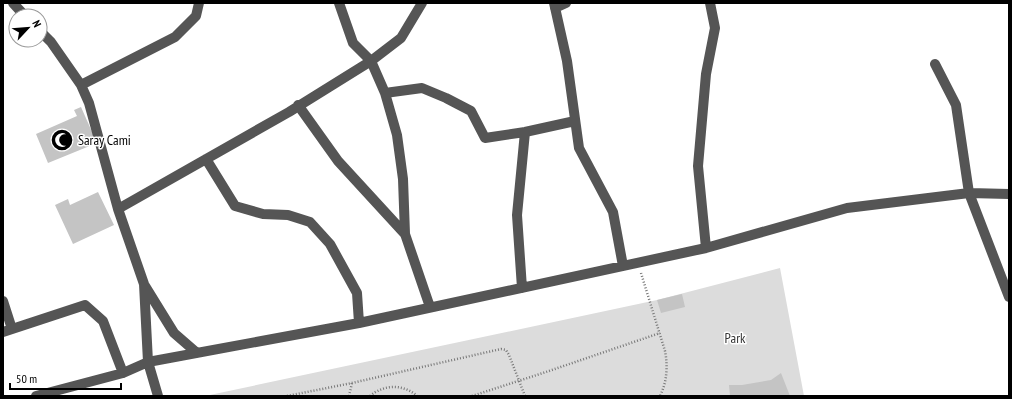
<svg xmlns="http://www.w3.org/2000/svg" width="1012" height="399" viewBox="0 0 1012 399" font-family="'PT Sans Narrow',sans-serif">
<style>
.green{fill:#dcdcdc}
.building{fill:#c4c4c4}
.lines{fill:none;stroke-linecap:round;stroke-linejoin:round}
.path{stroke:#777;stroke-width:2.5;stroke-dasharray:1 2;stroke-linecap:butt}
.minor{stroke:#555;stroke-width:10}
.labels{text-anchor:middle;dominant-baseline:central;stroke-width:3;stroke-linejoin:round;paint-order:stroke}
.poi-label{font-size:14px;fill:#000;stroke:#fff;text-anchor:start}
.park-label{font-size:14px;fill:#333;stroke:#fff}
</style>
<rect width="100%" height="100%" fill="#fff"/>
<path class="green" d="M780,268L804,396H205L657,300Z"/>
<path class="building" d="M81,107L97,143L48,163L36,134L77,116L74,110Z
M98,192L114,225L73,244L55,205L68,199L70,205Z
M682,294L685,307L661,313L657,300Z
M781,373L790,396H730L729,385H742L771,380Z"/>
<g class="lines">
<path class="path" d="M641,273L665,351C668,366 667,382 660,396
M287,396L352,383L501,349L506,350L509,355L525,396
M349,396L352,383
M370,396C384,384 404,384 417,396
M472,396L546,372L660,333"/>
<path class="minor" d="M13,3L25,16
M339,3L353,43L371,61L385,93L397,135L403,179L405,234
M554,3L567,61L579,148L613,212L623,266
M555,8L566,3
M40,31L51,42L81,85L89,103L118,209L144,284L148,362L158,396
M935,64L956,105L969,193L1009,297
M81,85L175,37L196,16L199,3
M385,93L422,88L446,98L471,111L485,138L525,132L575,121
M298,105L338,161L405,234L430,307
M206,159L235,206L263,214L288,215L310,222L330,244L357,293L359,323
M118,209L289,112L371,61L401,38L422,3
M706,248L698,166L706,74L715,28L710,3
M145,286L174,333L197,353
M522,288L517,215L525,132
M3,301L12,329
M3,332L85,305L103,321L123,373
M36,396L123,373L148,362L359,323L706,248L847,208L969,193L1009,194"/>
</g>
<defs>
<g id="mosque-disc" transform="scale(1.15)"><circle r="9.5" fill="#000" stroke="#fff"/><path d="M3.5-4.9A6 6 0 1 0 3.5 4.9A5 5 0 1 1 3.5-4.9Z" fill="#fff"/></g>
</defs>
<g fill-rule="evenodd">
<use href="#mosque-disc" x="62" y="140"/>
</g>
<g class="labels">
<g class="poi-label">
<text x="78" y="140">Saray Cami</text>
</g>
<g class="park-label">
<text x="735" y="338">Park</text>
</g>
</g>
<rect width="1012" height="399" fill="none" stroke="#000000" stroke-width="8"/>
<g transform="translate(28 28) rotate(64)"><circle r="19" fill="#ffffff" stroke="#999999"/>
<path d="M0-3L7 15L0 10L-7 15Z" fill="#000000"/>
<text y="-6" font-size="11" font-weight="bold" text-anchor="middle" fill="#000000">N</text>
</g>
<path d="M10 383v6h111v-6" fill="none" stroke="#000000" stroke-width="2"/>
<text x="16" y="383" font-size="12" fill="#000000" stroke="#ffffff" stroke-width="3" paint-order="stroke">50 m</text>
</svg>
